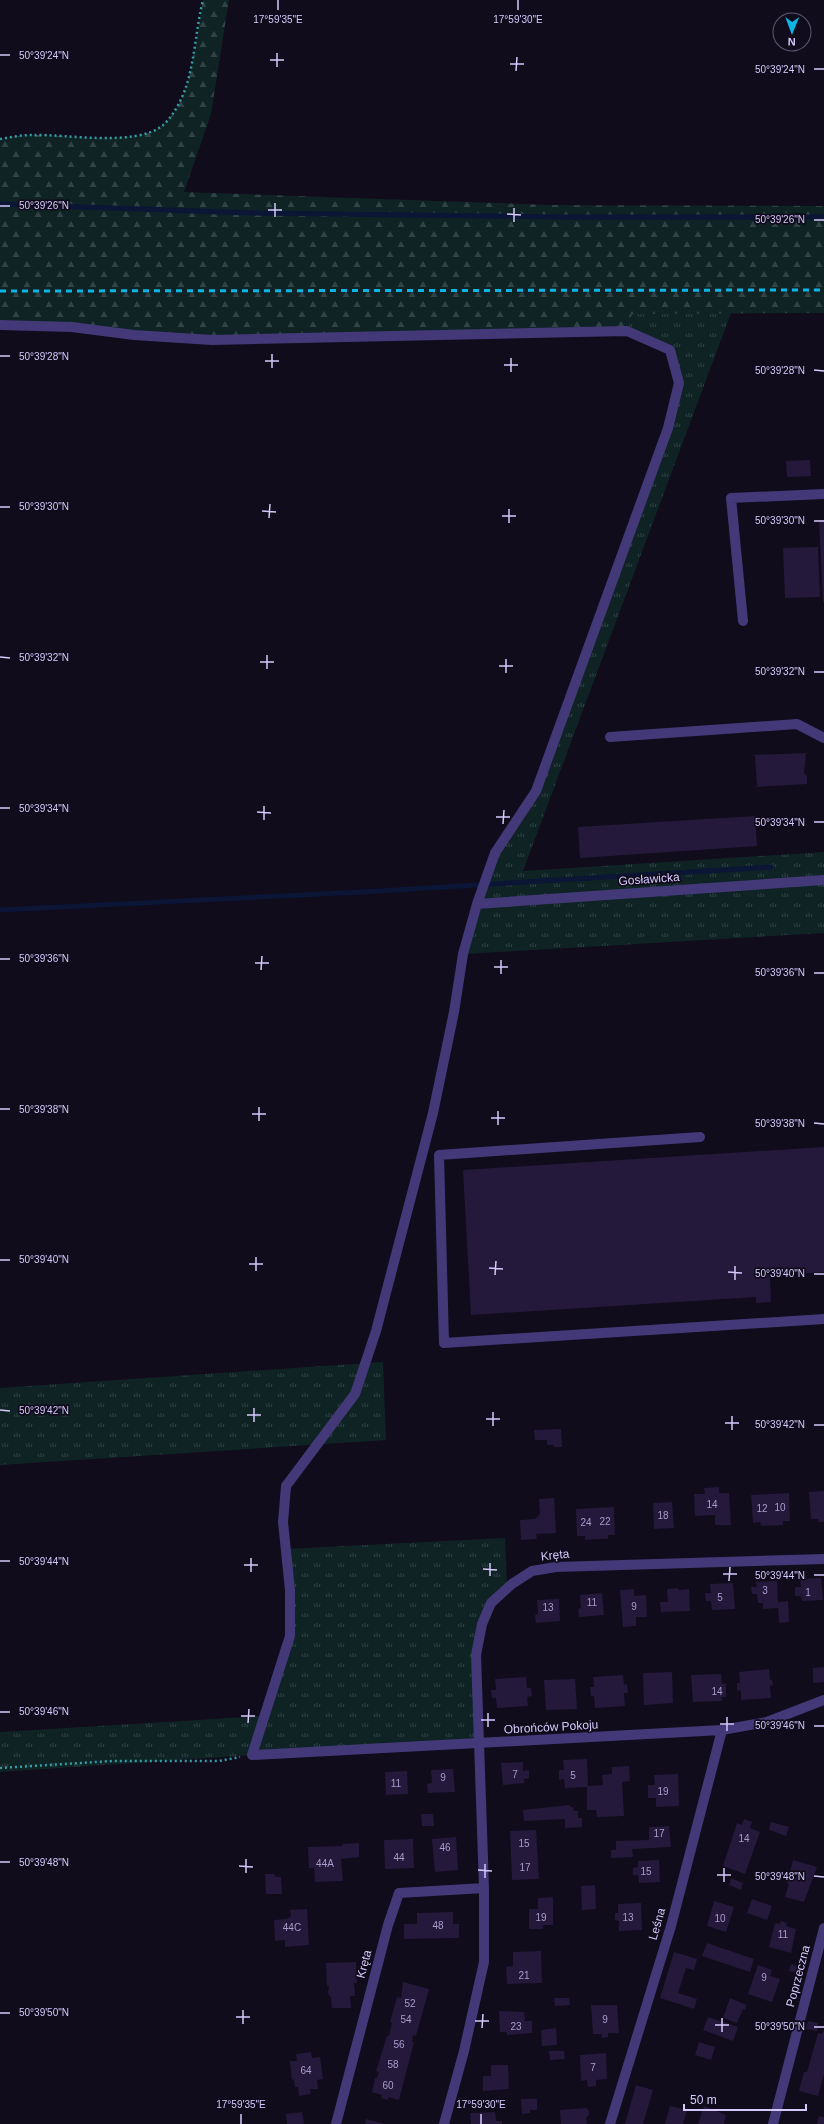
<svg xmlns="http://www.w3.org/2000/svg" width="824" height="2124" viewBox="0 0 824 2124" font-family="Arial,sans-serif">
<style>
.grass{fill:url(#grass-tufts)}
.forest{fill:url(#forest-firs)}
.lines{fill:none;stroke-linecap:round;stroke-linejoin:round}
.stream{stroke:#0b1535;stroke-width:5}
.building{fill:#24193b}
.path{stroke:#33a0a6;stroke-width:2.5;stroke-dasharray:2 3;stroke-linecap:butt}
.minor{stroke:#433978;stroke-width:10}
.rail{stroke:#0cb5e5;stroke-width:3;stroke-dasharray:6 5;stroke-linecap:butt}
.ticks{fill:none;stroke:#d5c9fc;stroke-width:1.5}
.labels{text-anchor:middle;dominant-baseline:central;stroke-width:3.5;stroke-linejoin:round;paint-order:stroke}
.number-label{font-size:10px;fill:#a99dcc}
.street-label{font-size:12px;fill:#d5c9fc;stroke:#100c1b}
.ticks-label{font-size:10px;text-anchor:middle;fill:#d5c9fc;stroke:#100c1b;stroke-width:3.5;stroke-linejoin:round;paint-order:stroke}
</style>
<defs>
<pattern id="grass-tufts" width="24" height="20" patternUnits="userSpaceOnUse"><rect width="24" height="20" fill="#0f2325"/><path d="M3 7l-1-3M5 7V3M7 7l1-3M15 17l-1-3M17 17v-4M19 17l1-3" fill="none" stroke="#314246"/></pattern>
<pattern id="forest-firs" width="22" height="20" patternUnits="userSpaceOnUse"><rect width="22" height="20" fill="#0f2325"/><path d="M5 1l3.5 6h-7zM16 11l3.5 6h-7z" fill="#314246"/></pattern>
</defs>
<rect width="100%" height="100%" fill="#100c1b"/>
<path class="grass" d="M731,313L523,871L824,852V933L463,954L495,853L536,791L679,383L670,350L627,331L632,314Z
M383,1362L386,1440L0,1465V1388Z
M505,1538L507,1588L482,1623L479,1744L252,1755L0,1772V1732L265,1716L290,1636L286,1549Z"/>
<path class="forest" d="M203,0H229L211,114L184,192L553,205L824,206V313L632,314L627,331L212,340L0,325V139C11,137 22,135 33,135C67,134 134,147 162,126C173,117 182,99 186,87C194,61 198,27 203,0Z"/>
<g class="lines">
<path class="stream" d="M0,204L252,213L561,217H824
M0,910L362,892L771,867"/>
</g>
<path class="building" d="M810,460L811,476L787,477L786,461Z
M819,520H824V602H823Z
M818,547L820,597L785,598L783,548Z
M806,753L804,773L807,776V784L754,787L757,786L755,756L752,755Z
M755,816L757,846L580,858L578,827Z
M824,1147V1272L770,1276L771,1302L756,1303V1297L471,1315L463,1170Z
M561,1429L562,1447H554V1445H547V1440H535L534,1430Z
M719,1487V1493H729L731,1525H715V1515L695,1516L694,1494H705L704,1488Z
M824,1491V1522H819L818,1519H811L809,1492Z
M789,1493L790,1521H783V1525L761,1526L760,1522L753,1523L751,1495Z
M554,1498L556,1533L536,1534L537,1539L521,1540L520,1520L535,1519L540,1514L539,1499Z
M672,1502L674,1528L654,1529L653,1503Z
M614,1507L615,1535H608V1539H596L585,1540V1536H577L576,1509Z
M821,1578L823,1600L802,1601L801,1596H795V1587H801L800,1579Z
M777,1581L778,1602L788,1601L789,1622L779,1623L778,1608L763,1609V1603H758L757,1594H752L751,1587H757L756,1582Z
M733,1583L735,1609L712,1610L711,1601H706L705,1593H711L710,1584Z
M678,1588L679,1590L689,1589L690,1611L661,1612L660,1602H668L667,1589Z
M634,1589V1596L646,1595L647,1617H636V1626L623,1627L620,1590Z
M602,1593L604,1615L579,1617L578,1609L581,1608L580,1595Z
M559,1599L560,1621L536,1623L535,1615L538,1614L537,1600Z
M824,1667V1682L813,1683V1668Z
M769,1669L770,1680H772L773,1686L770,1685L771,1698L741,1700V1690L737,1691V1683H740L739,1672Z
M672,1672L673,1703L644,1705L643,1673Z
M721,1674L722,1684H726V1697H722V1701L693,1702L691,1675Z
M623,1675L624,1685L627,1684L628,1693H624L625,1706L595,1708L594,1696H591L590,1687H594L593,1677Z
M526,1677L527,1688H531L532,1696L527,1697L528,1706L497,1708L496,1698H492L491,1690H496L495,1679Z
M575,1679L577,1709L546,1710L544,1680Z
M587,1759L588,1786L603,1785L602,1775L612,1774V1767L629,1766L630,1781L622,1782L624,1816L597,1817L596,1810H587V1787L565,1788L564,1779L559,1780V1770H564L563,1760Z
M523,1762V1771L529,1770V1778L524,1779V1783L503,1785L501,1763Z
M453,1769L455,1792L428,1793L427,1784L432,1783L431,1770Z
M407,1771L408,1794L386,1795L385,1772Z
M678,1774L679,1806L656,1807V1798H648V1785H655L654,1775Z
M570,1805V1807H573L574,1811H578V1818H582V1827L565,1828V1819L524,1821L523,1810Z
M421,1814H433L434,1826H422Z
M744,1819L752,1822L750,1828L760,1832L745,1874L723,1866L737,1823L742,1825Z
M771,1822L789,1827L786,1836L769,1830Z
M669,1826L671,1847L632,1849L633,1857L611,1858V1850H616V1841L649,1840V1827Z
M536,1830L539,1879L512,1880L510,1831Z
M456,1837L458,1870L435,1872L432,1839Z
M413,1839L414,1868L385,1869L384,1840Z
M359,1843V1857L341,1859L343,1881L315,1882L314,1868H309L308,1847L343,1846L342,1844Z
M659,1860L660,1882L639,1883L638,1875H633V1868L638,1867V1861Z
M793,1860L817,1867L804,1902L785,1897L789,1884L787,1883Z
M265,1874H274L276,1877H281L282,1894H266Z
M731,1878L743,1883L741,1890L729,1885Z
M595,1885L596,1909L582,1910L581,1886Z
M553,1897V1925H543V1929H529V1909H538V1898Z
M752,1899L772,1906L767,1920L747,1913Z
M714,1901L734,1907L726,1932L707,1926Z
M641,1903L642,1930L619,1931V1921L615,1920V1913H618V1904Z
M307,1909L309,1945L285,1947V1940L275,1941L274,1920L287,1919L291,1916L290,1910Z
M453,1912V1924H459V1938L404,1939V1924H417V1913Z
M781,1921L787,1923L786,1926L796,1929L791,1953L769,1947L775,1923L780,1924Z
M707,1943L754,1959L750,1972L702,1956Z
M541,1951L542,1983L507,1984L506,1967L513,1966V1952Z
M674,1952L697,1959L694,1970L686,1968L678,1993L697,1999L694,2009L660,1998Z
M356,1962L357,1983H354L355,1996H350L351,2008H332L331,1997L328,1994L329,1986H327L326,1963Z
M791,1964L798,1966L796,1973L789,1971Z
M758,1965L772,1970L770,1976L780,1979L772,2002L748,1994Z
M403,1982L429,1989L416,2036L413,2035L412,2042H414L399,2100L388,2097V2100L381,2098L382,2095L372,2092L375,2078H377L379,2072L376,2071L387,2036H389L392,2023L390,2022L397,1997L401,1998Z
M554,1998H569L570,2005L555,2006Z
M730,1998L747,2005L745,2010L743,2009L737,2023L723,2018Z
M591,2005H617L619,2033H608V2037L602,2038V2034H593Z
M499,2011L524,2012L525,2021H532V2033L507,2035V2032H500Z
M708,2017L738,2027L733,2041L703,2030Z
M808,2021L818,2023L817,2031L806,2029Z
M556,2028L557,2045L542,2046L541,2030Z
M824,2030V2074L818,2096L799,2091L804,2072H807L818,2033L822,2034Z
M699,2042L715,2047L711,2060L695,2055Z
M549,2051H564L565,2059L550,2060Z
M311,2052L312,2058L320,2057L323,2079L317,2080L318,2089H310L311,2094L299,2096L298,2087H295L294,2079L292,2080L290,2061H297L296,2054Z
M606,2053L607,2079L596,2080V2086L588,2087L587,2080L581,2081L580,2055Z
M491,2065H508L509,2089L483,2091V2076H491Z
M636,2085L653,2090L643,2124H625Z
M521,2099H537V2110H530V2113L522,2114Z
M670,2106L687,2110L683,2124H665Z
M704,2106L726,2115L724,2124H698Z
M586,2108L589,2111V2115L586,2118L587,2124H561L560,2110Z
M302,2112L304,2124H287L286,2114Z
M495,2112L496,2121H502V2124H471L470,2113Z
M819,2116L824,2117V2124H817Z
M366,2119L385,2124H365Z"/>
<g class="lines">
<path class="path" d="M0,139C11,137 22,135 33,135C67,134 134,147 162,126C173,117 182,99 186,87C195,59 196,28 203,0
M0,1768L112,1761H219L240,1757"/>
<path class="minor" d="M0,325L72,327L134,335L212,340L627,331L670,350L679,383L668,428L536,791L495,853L477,904L463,954L454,1012L433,1113L376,1331L355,1394L286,1486L283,1522L290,1590V1636L252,1755L722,1730L767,1722L824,1700
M743,621L731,498L824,494
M610,737L797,724L824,738
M477,904L824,880
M700,1137L439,1155L444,1343L824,1319
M336,2124L388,1925L399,1893L484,1888
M444,2124L464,2051L484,1962V1888L476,1655L482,1624L491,1603L512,1584L532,1571L556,1567L824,1559
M610,2124L671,1926L722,1730
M773,2124L824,1928"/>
<path class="rail" d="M0,291L824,290"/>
</g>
<path class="ticks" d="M278,10V0M518,10V0M0,55H10M270,60H284M510,64H524M277,67V53M814,69H824M516,71L517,57M0,206H10M268,210H282M507,214L521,215M275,217V203M814,220H824M514,222V208M0,356H10M265,361H279M504,365H518M272,368V354M814,370L824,371M511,372V358M0,507H10M262,511L276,512M502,516H516M269,518L270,504M814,521H824M509,523V509M0,657L10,658M260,662H274M499,666H513M267,669V655M814,672H824M506,673V659M0,808H10M257,812L271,813M496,817H510M264,820V806M814,822H824M503,824L504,810M0,959H10M255,963H269M494,967H508M261,970L262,956M814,973H824M501,974V960M0,1109H10M252,1114H266M491,1118H505M259,1121V1107M814,1123L824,1124M498,1125V1111M0,1260H10M249,1264H263M489,1268L503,1269M256,1271V1257M728,1272L742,1273M814,1274H824M495,1275L496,1261M735,1280V1266M0,1410L10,1411M247,1415H261M486,1419H500M254,1422V1408M725,1423H739M814,1425H824M493,1426V1412M732,1430V1416M0,1561H10M244,1565H258M483,1569L497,1570M251,1572V1558M723,1574H737M814,1575H824M490,1576V1563M729,1581L730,1567M0,1712H10M241,1716H255M481,1720H495M248,1723L249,1709M720,1724H734M814,1726H824M488,1727V1713M727,1731V1717M0,1862H10M239,1866L253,1867M478,1870L492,1871M246,1873V1859M717,1875H731M814,1876L824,1877M485,1878V1864M724,1882V1868M0,2013H10M236,2017H250M475,2021H489M243,2024V2010M715,2025H729M814,2027H824M482,2028L483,2014M722,2032V2018M241,2124V2114M481,2124V2114"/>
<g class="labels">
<g class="number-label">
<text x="712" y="1504">14</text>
<text x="780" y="1507">10</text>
<text x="762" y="1508">12</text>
<text x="663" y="1515">18</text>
<text x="605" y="1521">22</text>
<text x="586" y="1522">24</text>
<text x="765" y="1590">3</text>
<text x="808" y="1592">1</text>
<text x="720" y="1597">5</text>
<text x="592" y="1602">11</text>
<text x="634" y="1606">9</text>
<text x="548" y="1607">13</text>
<text x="717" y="1691">14</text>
<text x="515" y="1774">7</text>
<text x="573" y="1775">5</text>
<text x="443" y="1777">9</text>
<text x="396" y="1783">11</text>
<text x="663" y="1791">19</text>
<text x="659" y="1833">17</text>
<text x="744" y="1838">14</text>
<text x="524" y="1843">15</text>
<text x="445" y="1847">46</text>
<text x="399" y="1857">44</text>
<text x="325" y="1863">44A</text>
<text x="525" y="1867">17</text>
<text x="646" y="1871">15</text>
<text x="541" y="1917">19</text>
<text x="628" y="1917">13</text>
<text x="720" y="1918">10</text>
<text x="438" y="1925">48</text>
<text x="292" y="1927">44C</text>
<text x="783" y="1934">11</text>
<text x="524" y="1975">21</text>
<text x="764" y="1977">9</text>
<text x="410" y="2003">52</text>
<text x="406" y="2019">54</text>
<text x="605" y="2019">9</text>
<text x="516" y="2026">23</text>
<text x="399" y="2044">56</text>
<text x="393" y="2064">58</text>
<text x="593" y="2067">7</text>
<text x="306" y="2070">64</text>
<text x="388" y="2085">60</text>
</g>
<g class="street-label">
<text transform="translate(649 879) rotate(-4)">Gosławicka</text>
<text transform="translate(555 1555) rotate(-6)">Kręta</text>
<text transform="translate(551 1727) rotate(-3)">Obrońców Pokoju</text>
<text transform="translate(657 1924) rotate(-74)">Leśna</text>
<text transform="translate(364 1964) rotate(-75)">Kręta</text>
<text transform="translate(798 1976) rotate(-75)">Poprzeczna</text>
</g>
</g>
<g class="ticks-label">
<text x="278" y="23">17°59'35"E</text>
<text x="518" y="23">17°59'30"E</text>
<text x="44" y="59">50°39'24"N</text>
<text x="780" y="73">50°39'24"N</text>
<text x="44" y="209">50°39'26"N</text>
<text x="780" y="223">50°39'26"N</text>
<text x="44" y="360">50°39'28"N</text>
<text x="780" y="374">50°39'28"N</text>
<text x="44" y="510">50°39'30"N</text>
<text x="780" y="524">50°39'30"N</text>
<text x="44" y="661">50°39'32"N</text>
<text x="780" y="675">50°39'32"N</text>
<text x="44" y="812">50°39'34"N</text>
<text x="780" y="826">50°39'34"N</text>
<text x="44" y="962">50°39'36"N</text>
<text x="780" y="976">50°39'36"N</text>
<text x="44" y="1113">50°39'38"N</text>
<text x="780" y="1127">50°39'38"N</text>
<text x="44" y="1263">50°39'40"N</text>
<text x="780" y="1277">50°39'40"N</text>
<text x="44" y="1414">50°39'42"N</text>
<text x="780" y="1428">50°39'42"N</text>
<text x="44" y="1565">50°39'44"N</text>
<text x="780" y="1579">50°39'44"N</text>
<text x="44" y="1715">50°39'46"N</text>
<text x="780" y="1729">50°39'46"N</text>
<text x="44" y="1866">50°39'48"N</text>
<text x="780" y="1880">50°39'48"N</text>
<text x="44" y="2016">50°39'50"N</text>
<text x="780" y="2030">50°39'50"N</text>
<text x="241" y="2108">17°59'35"E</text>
<text x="481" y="2108">17°59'30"E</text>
</g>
<g transform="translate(792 32) rotate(181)"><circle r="19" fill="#100c1b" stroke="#5f5875"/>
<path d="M0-3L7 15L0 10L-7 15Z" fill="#0cb5e5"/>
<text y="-6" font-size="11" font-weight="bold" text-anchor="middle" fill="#d5c9fc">N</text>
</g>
<path d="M684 2104v6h122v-6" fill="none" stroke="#d5c9fc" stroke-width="2"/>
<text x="690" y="2104" font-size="12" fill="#d5c9fc" stroke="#100c1b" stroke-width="3" paint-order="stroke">50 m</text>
</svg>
